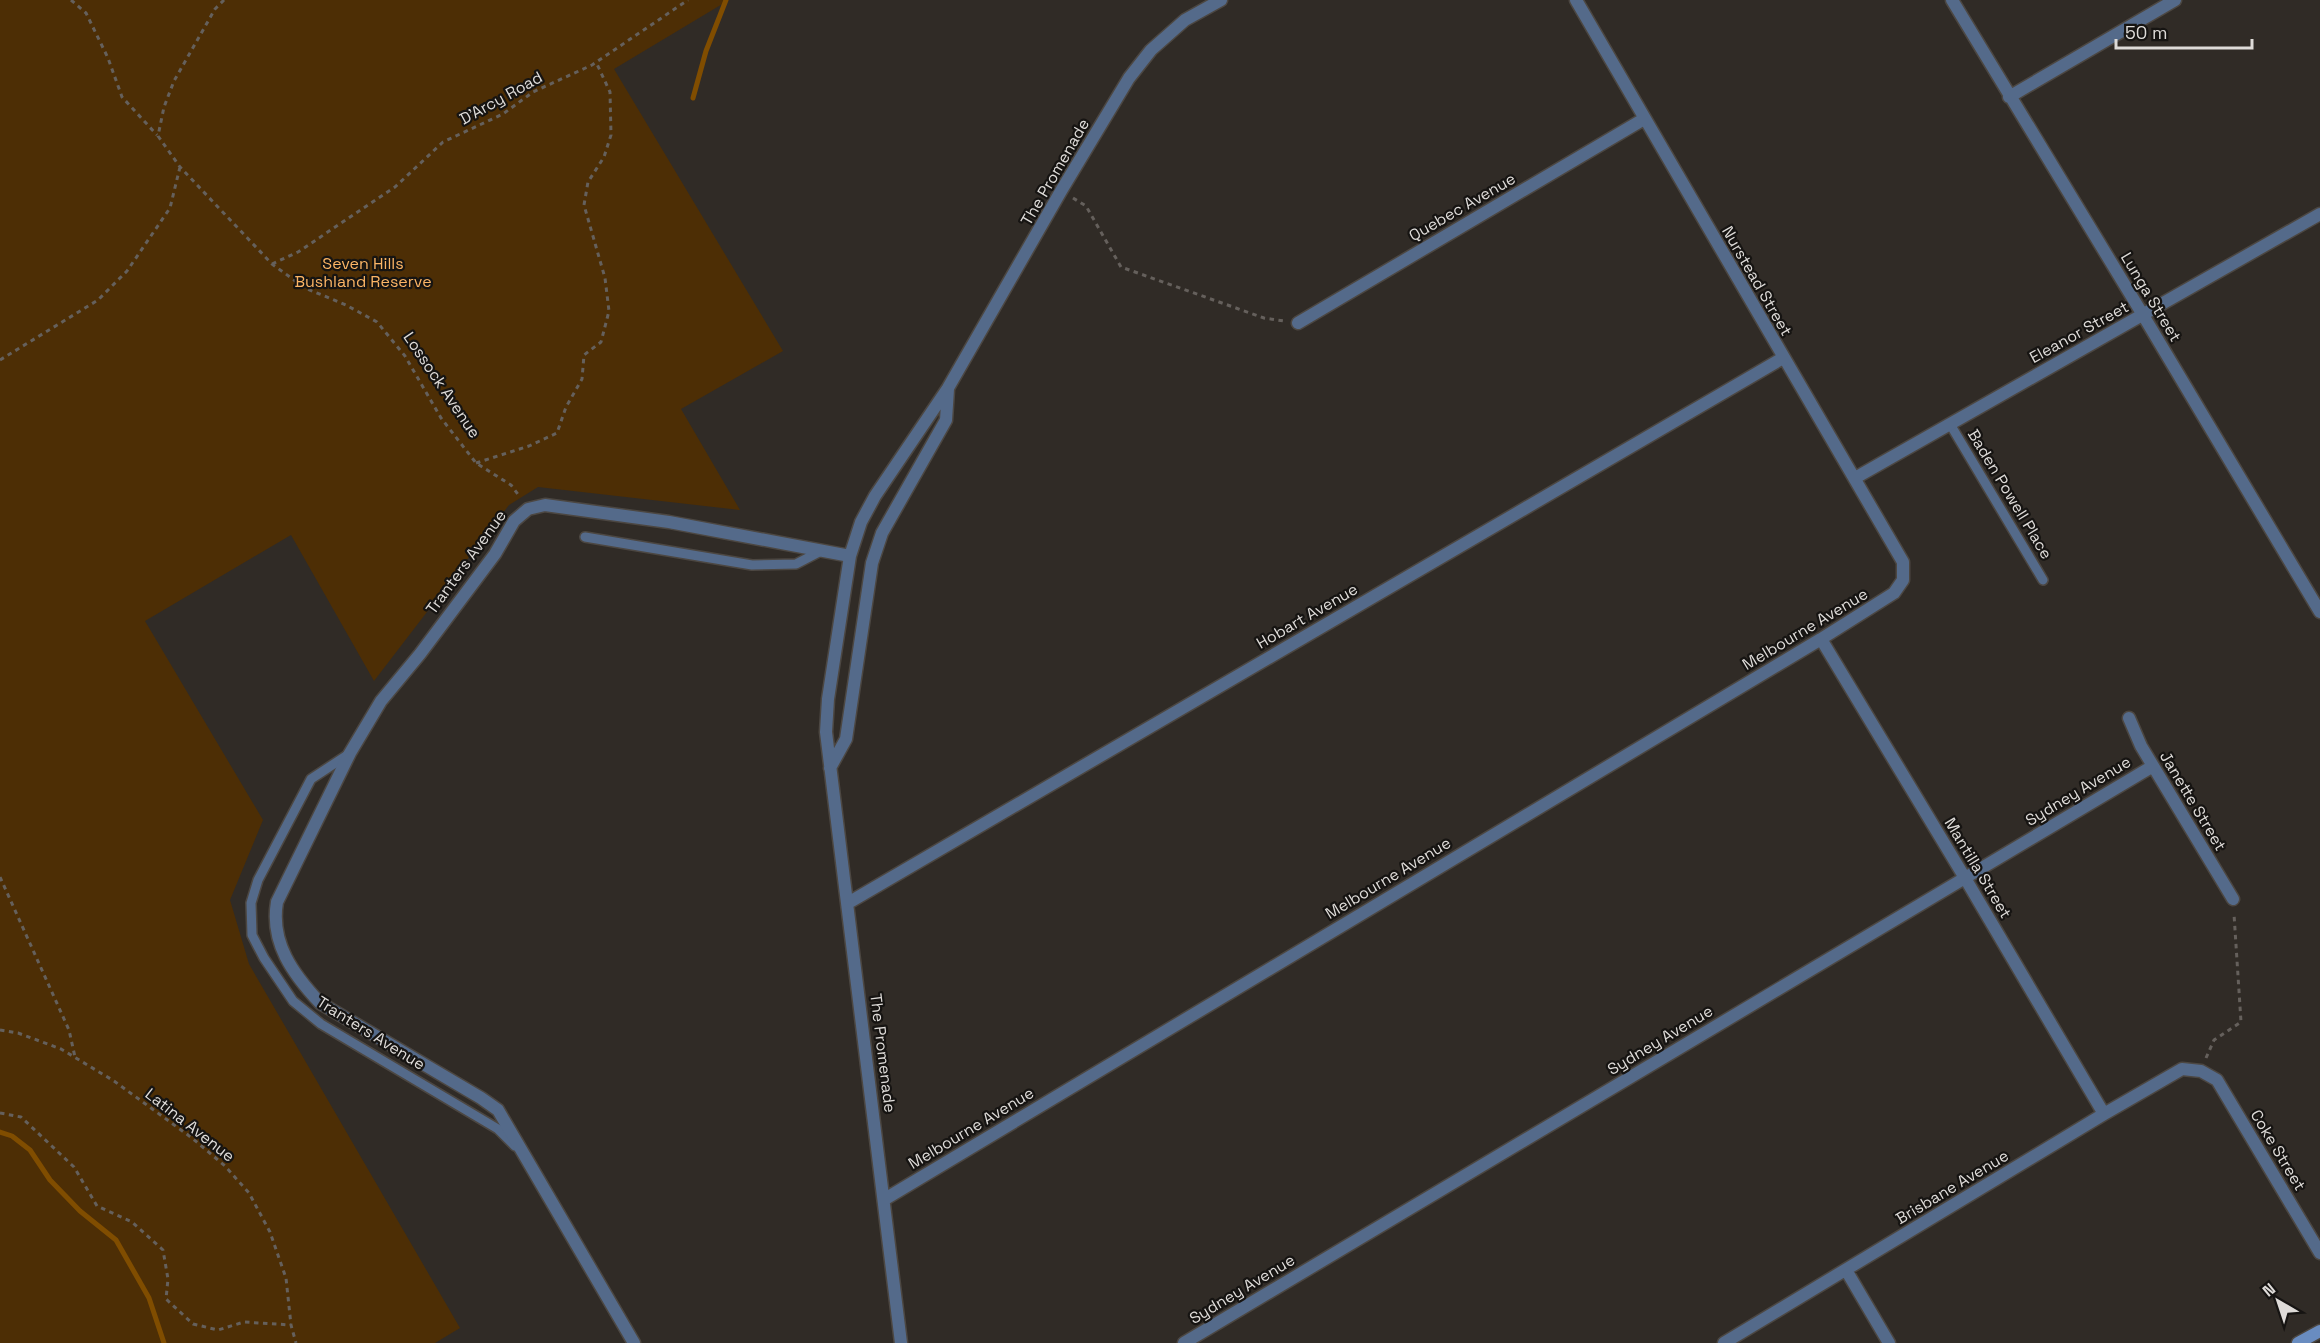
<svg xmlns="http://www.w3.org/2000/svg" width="2320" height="1343" viewBox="0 0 2320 1343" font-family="'Space Grotesk',sans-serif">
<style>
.green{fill:#4d2e05}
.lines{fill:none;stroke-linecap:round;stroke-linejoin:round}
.stream{stroke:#804d00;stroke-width:5}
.service-casing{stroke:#4c4742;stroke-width:12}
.minor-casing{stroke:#4c4742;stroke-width:15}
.secondary-casing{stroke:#4c4742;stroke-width:15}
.path{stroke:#65605c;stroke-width:3;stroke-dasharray:4.5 4.5;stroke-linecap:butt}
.service{stroke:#546a8a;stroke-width:9}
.minor{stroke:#546a8a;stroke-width:12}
.secondary{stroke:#698cc0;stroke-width:12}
.labels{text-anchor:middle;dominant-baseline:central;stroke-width:4.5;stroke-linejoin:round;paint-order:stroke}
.street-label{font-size:16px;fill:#dedbd8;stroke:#161412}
.park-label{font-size:16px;fill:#fcb565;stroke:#161412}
</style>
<rect width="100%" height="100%" fill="#302b26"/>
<path class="green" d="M0,0H729L614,69L783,351L681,409L740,510L538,487L509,505L374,681L291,535L145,621L263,820L230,900L249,964L460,1328L435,1343H0Z"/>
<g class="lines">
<path class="stream" d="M693,98L706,51L726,0
M0,1132L12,1136L30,1150L50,1180L80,1211L116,1240L149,1298L164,1343"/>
<g class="service-casing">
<path id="service" d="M1950,424L2043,580
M585,537L752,565L796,564L821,551
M349,754L311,779L258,880L251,903L252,935L264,958L293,1001L321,1024L498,1129L515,1146"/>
</g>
<g class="minor-casing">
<path id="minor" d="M1952,0L2143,315L2320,612
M2009,97L2175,0
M1298,323L1644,119
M1855,478L2320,214
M1821,639L1965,878L2104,1114
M2129,718L2141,746L2233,899
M830,768L846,739L872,563L882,533L946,420L948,389
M848,903L1783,358
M885,1199L1821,639L1894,593L1903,580V562L1576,0
M1846,1270L1889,1343
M634,1343L498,1110L481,1098L320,1003C293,974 270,943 277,902L350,753L381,701L420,654L495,554L514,521L528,509L545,505L669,522L850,556
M901,1343L826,732L828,699L850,556L861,522L875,496L948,388L1061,191L1129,78L1151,50L1185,20L1221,0
M1184,1343L2153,766
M1724,1343L2104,1114L2182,1069L2201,1071L2217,1080L2320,1253"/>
</g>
<g class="secondary-casing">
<path id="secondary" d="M2298,1343L2320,1331"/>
</g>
<path class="path" d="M71,0L86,13L108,58L122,97L157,135
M224,0L215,9L174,81L164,107L158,136L180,167L272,264L305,288L346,305L377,322L405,356L441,418L476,463L511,485L520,497
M1073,198L1086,206L1121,267L1264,318L1284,321
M272,264L298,252L395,187L443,142L503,114L533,92L592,65L688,0
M0,360L98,300L127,271L170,208L180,167
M476,463L529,446L557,433L566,407L582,379L584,355L601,342L609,311L605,278L584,205L588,182L604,157L611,135L610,92L596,62
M0,877L69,1030L75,1057
M0,1030L18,1033L61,1049L114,1081L192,1138L225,1166L249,1193L270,1232L286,1278L291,1325L296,1343
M2206,1058L2214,1040L2241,1022L2234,914
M0,1113L21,1117L74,1167L97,1206L132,1222L163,1250L168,1279L166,1299L193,1324L218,1330L244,1322L291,1325"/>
<use href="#service" class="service"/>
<use href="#minor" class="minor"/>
<use href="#secondary" class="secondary"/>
</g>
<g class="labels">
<g class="street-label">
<text transform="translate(501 98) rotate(-29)">D'Arcy Road</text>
<text transform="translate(1055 172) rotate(-60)">The Promenade</text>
<text transform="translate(1462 207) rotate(-30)">Quebec Avenue</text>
<text transform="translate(1757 281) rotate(60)">Nurstead Street</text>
<text transform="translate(2151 297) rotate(59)">Lunga Street</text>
<text transform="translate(2079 332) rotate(-29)">Eleanor Street</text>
<text transform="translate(442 385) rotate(56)">Lossock Avenue</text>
<text transform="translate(2010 494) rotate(59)">Baden Powell Place</text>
<text transform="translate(466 562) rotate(-54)">Tranters Avenue</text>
<text transform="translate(1307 616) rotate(-30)">Hobart Avenue</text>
<text transform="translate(1805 629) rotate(-31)">Melbourne Avenue</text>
<text transform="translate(2078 791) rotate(-31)">Sydney Avenue</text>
<text transform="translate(2193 801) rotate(59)">Janette Street</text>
<text transform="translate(1978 868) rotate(59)">Mantilla Street</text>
<text transform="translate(1388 878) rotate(-31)">Melbourne Avenue</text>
<text transform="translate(371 1033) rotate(32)">Tranters Avenue</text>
<text transform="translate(1660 1040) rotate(-31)">Sydney Avenue</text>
<text transform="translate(883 1053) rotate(83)">The Promenade</text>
<text transform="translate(190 1125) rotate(38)">Latina Avenue</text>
<text transform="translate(971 1128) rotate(-31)">Melbourne Avenue</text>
<text transform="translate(2278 1150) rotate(59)">Coke Street</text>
<text transform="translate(1952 1187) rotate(-31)">Brisbane Avenue</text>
<text transform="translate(1242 1289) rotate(-31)">Sydney Avenue</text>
</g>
<g class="park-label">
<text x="363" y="263">Seven Hills<tspan x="363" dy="18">Bushland Reserve</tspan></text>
</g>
</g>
<g transform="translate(2278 1301) rotate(321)" stroke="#161412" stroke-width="4.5" paint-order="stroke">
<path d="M0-4.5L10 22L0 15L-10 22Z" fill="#dedbd8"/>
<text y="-9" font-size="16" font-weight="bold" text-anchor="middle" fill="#dedbd8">N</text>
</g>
<path d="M2116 39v9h136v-9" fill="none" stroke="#dedbd8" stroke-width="3"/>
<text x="2125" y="39" font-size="18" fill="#dedbd8" stroke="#161412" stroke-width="4.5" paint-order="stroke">50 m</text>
</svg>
